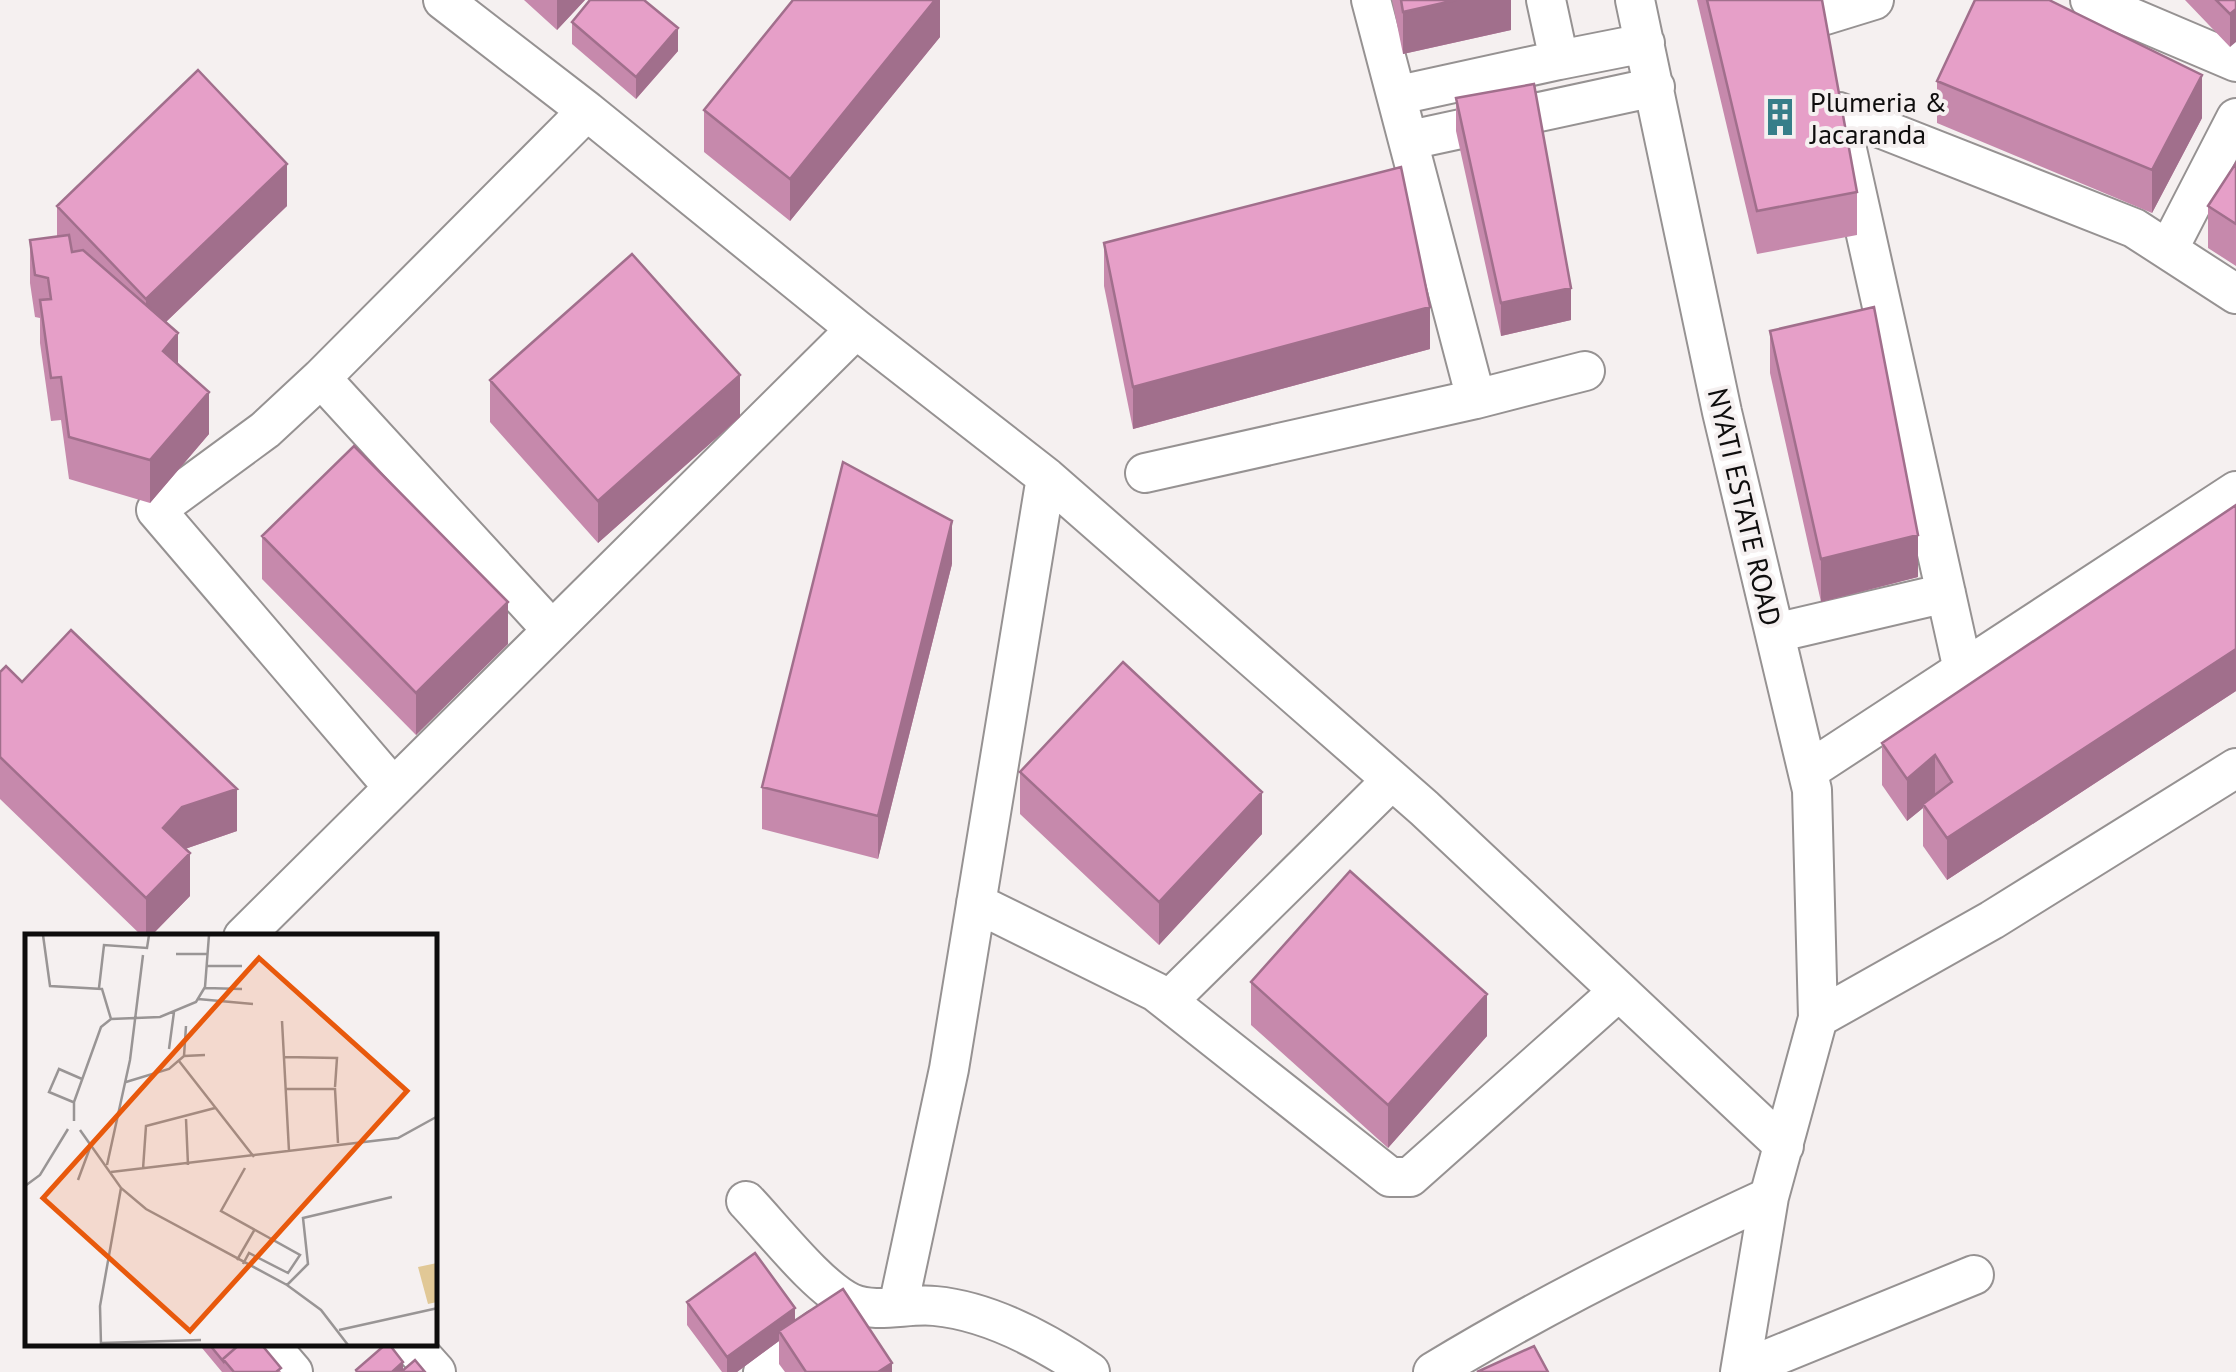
<svg xmlns="http://www.w3.org/2000/svg" width="2236" height="1372" viewBox="0 0 2236 1372" font-family="'PT Sans',sans-serif">
<style>
.lines{fill:none;stroke-linecap:round;stroke-linejoin:round}
.minor-casing{stroke:#969292;stroke-width:42}
.minor{stroke:#fff;stroke-width:38}
.wall{fill:#c689ac}
.shaded-wall{fill:#a16f8c}
.building{fill:#e69fc8;stroke:#a16f8c;stroke-width:2.5}
.labels{text-anchor:middle;dominant-baseline:central;stroke-width:8;stroke-linejoin:round;paint-order:stroke}
.poi-label{font-size:28px;fill:#0e0d0d;stroke:#f5f0f0;text-anchor:start}
.street-label{font-size:28px;fill:#0e0d0d;stroke:#f5f0f0}
.inset-road{fill:none;stroke:#999595;stroke-width:2.5}
.view{fill:#e8590c;fill-opacity:0.15;stroke:#e8590c;stroke-width:5}
.inset-edge{fill:none;stroke:#0e0d0d;stroke-width:5}
</style>
<rect width="100%" height="100%" fill="#f5f0f0"/>
<g class="lines">
<g class="minor-casing">
<path id="minor" d="M443,0L587,111L856,329L1046,477L1424,808L1784,1146
M1546,0L1559,60L1645,43
M1635,0L1722,412L1812,790L1818,1018L1769,1197L1740,1372
M2090,0L2236,62
M1822,16L1874,0
M1399,95L1559,60
M1839,112L2134,228L2236,294
M1410,140L1655,87
M1846,145L1963,670
M2168,250L2236,118
M321,378L265,430L156,510L393,787
M1476,399L1585,371
M1145,473L1476,399L1371,0
M552,630L321,378L587,111
M1775,633L1946,593
M1808,771L2236,491
M976,903L1156,992L1390,1177H1410L1619,991
M243,937L856,329
M1168,1001L1392,780
M1818,1018L1992,920L2236,768
M746,1201C772,1228 818,1288 851,1303C877,1314 908,1303 935,1306C989,1311 1046,1342 1090,1372
M898,1307L949,1069L1046,477
M269,1344L293,1372
M411,1344L436,1372
M1741,1370L1974,1275
M763,1372L818,1329
M1433,1372C1541,1306 1654,1250 1769,1197"/>
</g>
<use href="#minor" class="minor"/>
</g>
<path class="wall" d="M524,0H585L557,30Z
M940,0V37L790,221L704,152V110Z
M1392,0H1511V30L1403,54Z
M1697,0H1822L1857,192V235L1757,254Z
M2185,0H2236L2230,47Z
M572,22L678,51L636,99L572,44Z
M1937,81L2202,118L2152,213L1937,123Z
M1456,98L1571,320L1501,336L1456,131Z
M2236,163V266L2208,248V206Z
M57,206H287L166,322L178,365L209,434L150,503L69,479L61,420L51,421L40,343V318L35,317L30,283V240L57,236Z
M1104,243L1430,349L1133,429L1104,286Z
M1770,331L1918,577L1821,602L1770,373Z
M490,380L740,417L598,543L490,422Z
M2236,505V691L1947,880L1923,846V808L1907,821L1882,785V743Z
M262,536L508,644L416,735L262,579Z
M952,564L878,859L762,829V787Z
M0,672L22,682L237,831L185,849L190,896L150,937H143L0,799Z
M1020,772L1262,834L1159,945L1020,814Z
M1251,982L1487,1036L1388,1148L1251,1025Z
M687,1302L795,1321L878,1372H785L779,1364V1341L737,1372H722L687,1325Z
M202,1344H261L281,1372H222L202,1348Z"/>
<path class="shaded-wall" d="M557,0H585L557,30Z
M935,0H940V37L790,221V179Z
M1456,0H1511V30L1403,54V12Z
M2236,9V42L2230,47V14Z
M678,28V51L636,99V77Z
M2202,75V118L2152,213V170Z
M287,164V206L146,341V299Z
M1571,288V320L1501,336V303Z
M1430,307V349L1133,429V387Z
M178,333V375L163,351Z
M740,375V417L598,543V501Z
M209,392V434L150,503V460Z
M952,521V564L878,859V816Z
M1918,535V577L1821,602V559Z
M508,602V644L416,735V693Z
M2236,649V691L1947,880V838Z
M1935,755V798L1923,804V808L1907,821V779Z
M237,789V831L182,850L163,828L182,807Z
M1262,792V834L1159,945V902Z
M190,853V896L150,937H146V898Z
M1487,994V1036L1388,1148V1105Z
M795,1308V1330L779,1331V1341L737,1372H727V1357Z
M403,1362V1372H392Z
M892,1363V1372H878Z"/>
<path class="building" d="M590,0H644L678,28L636,77L572,22Z
M793,0H935L790,179L704,110Z
M1401,0H1456L1403,12Z
M1707,0H1822L1857,192L1757,211Z
M1975,0H2049L2202,75L2152,170L1937,81Z
M2216,0H2236V9L2230,14Z
M198,70L287,164L146,299L57,206Z
M1534,84L1571,288L1501,303L1456,98Z
M2236,163V224L2208,206Z
M1401,167L1430,307L1133,387L1104,243Z
M69,235L72,252L83,250L178,333L163,351L209,392L150,460L69,437L61,377L51,378L40,300L51,299L48,278L35,275L30,240Z
M632,254L740,375L598,501L490,380Z
M1874,307L1918,535L1821,559L1770,331Z
M354,446L508,602L416,693L262,536Z
M843,462L952,521L878,816L762,787Z
M2236,505V649L1947,838L1923,804L1952,782L1935,755L1907,779L1882,743Z
M71,630L237,789L182,807L163,828L190,853L146,898L0,757V672L6,666L22,682Z
M1123,662L1262,792L1159,902L1020,772Z
M1350,871L1487,994L1388,1105L1251,982Z
M755,1253L795,1308L727,1357L687,1302Z
M843,1289L892,1363L878,1372H806L779,1331Z
M209,1344H240L223,1359V1361Z
M240,1344H261L281,1368L276,1372H234L223,1359Z
M386,1344H389L403,1362L392,1372H357L356,1370Z
M1534,1346L1548,1372H1477Z
M415,1360L425,1372H401Z"/>
<defs>
<g id="building-bare" transform="scale(3)"><path d="M-4-6H4V6H1V3H-1V6H-4ZM-2.5-4.3h1.7v1.8h-1.7ZM.8-4.3h1.7v1.8H.8ZM-2.5-1h1.7V.8h-1.7ZM.8-1h1.7V.8H.8Z" fill="#377e89" stroke="#f5f0f0" stroke-width="2.5" paint-order="stroke"/></g>
</defs>
<g fill-rule="evenodd">
<use href="#building-bare" x="1780" y="117"/>
</g>
<g class="labels">
<g class="poi-label">
<text x="1810" y="101">Plumeria &amp;<tspan x="1810" dy="32">Jacaranda</tspan></text>
</g>
<g class="street-label">
<text transform="translate(1745 507) rotate(77)">NYATI ESTATE ROAD</text>
</g>
</g>
<g transform="translate(25 934)">
<rect width="412" height="412" fill="#f5f0f0"/>
<path d="M412,329V368L403,370L393,333Z" fill="#e1c896"/>
<path class="inset-road" d="M18,1L25,52L77,55L86,85M151,20H182M182,32H217M74,54L79,11L122,14L124,1M180,54L217,55M173,65L228,70M257,87L264,217M144,115L149,78M159,122L161,92M259,123L312,124L310,153M154,127L229,223M101,148L144,135L159,122L180,121M261,155H310L313,209M48,168L24,158L34,135L57,145M161,185L163,231M49,187V168L76,93L86,85L135,83L171,68L180,53L184,1M55,196L96,254L121,275L262,351L296,376L323,411M82,231L105,126L118,21M118,235L121,192L190,174M86,238L373,204L413,182M53,246L66,211M0,252L15,241L43,195M212,326L230,295M218,330L224,319L263,339L275,321L196,277L220,234M262,351L283,330L278,284L367,263M314,396L413,374M76,409L176,406M76,411L75,372L96,254"/>
<path class="view" d="M234,24L382,157L165,397L18,264Z"/>
<rect width="412" height="412" class="inset-edge"/>
</g>
</svg>
